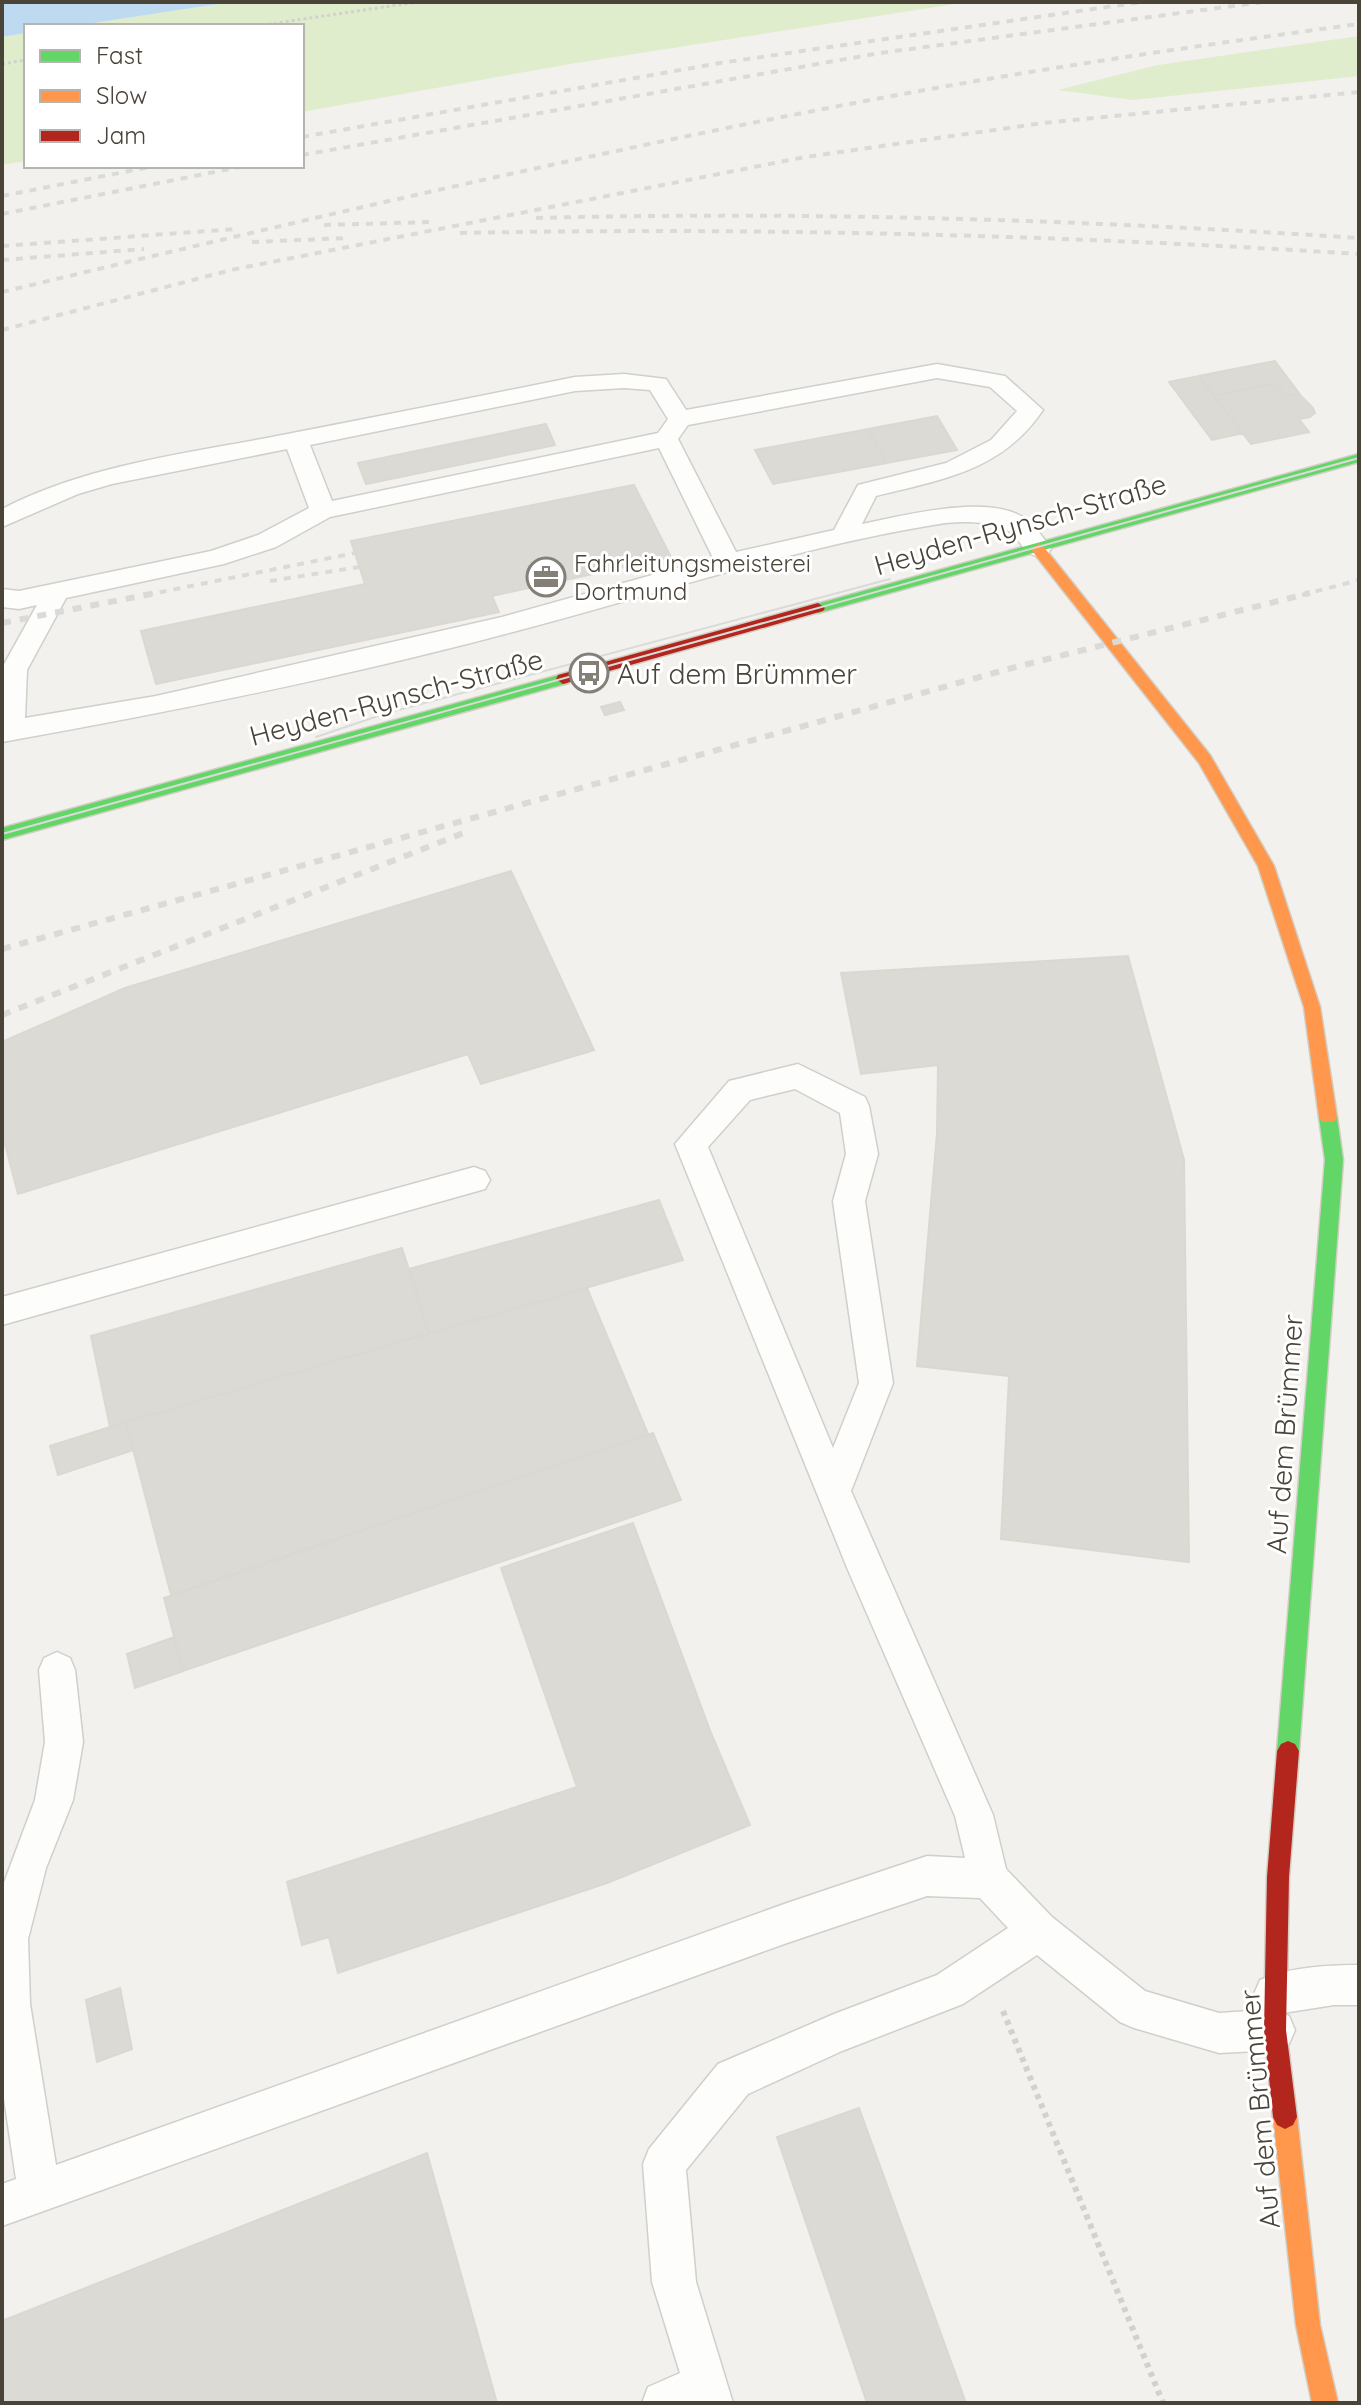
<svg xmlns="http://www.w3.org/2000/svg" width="1361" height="2405" viewBox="0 0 1361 2405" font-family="Quicksand,sans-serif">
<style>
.green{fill:#dfedcd}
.water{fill:#bddaf0}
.building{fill:#dcdad5;stroke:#dbd8d2;stroke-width:2}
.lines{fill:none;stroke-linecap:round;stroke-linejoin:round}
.lane-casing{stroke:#d0cfca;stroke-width:3}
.fast-casing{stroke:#d2cec4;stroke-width:3}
.slow-casing{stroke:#d2cec4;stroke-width:3}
.jam-casing{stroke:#d2cec4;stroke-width:3}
.path-far1{stroke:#d2d1cb;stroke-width:3;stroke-dasharray:3 3;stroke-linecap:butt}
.path{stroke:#d2d1cb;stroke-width:6;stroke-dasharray:5 5;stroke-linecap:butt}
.lane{fill:#fdfdfc;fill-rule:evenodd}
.fast{fill:#63d668;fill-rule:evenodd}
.slow{fill:#ff974d;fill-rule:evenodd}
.jam{fill:#b3261e;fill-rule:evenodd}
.tram{stroke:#dadad9;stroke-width:2}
.rail-far1{stroke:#dadad9;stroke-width:4;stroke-dasharray:7 7;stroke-linecap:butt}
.rail{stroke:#dadad9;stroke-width:6;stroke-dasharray:9 9;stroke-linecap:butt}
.labels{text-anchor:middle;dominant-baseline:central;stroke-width:6;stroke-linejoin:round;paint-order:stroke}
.far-poi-label{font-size:24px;fill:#494338;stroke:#fff;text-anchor:start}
.street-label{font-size:28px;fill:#494338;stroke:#fff}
.poi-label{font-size:28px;fill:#494338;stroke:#fff;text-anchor:start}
</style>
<rect width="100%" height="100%" fill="#f2f1ed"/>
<path class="green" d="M231,2H968L570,64L302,112V26H74Z
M26,33V161L2,165V37Z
M1359,36V76L1133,100L1058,90L1158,65Z"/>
<path class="water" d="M2,2H231L74,26H26V33L2,37Z"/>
<path class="building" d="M1275,361L1299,393L1286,396L1276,383L1214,396L1199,376Z
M1199,376L1214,396L1243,433L1212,440L1169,382Z
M1276,383L1286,396L1300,395L1313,408L1315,413L1310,417L1299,419L1309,432L1251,444L1214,396Z
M937,416L957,450L887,463L868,429Z
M546,424L555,445L366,484L358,463Z
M868,429L887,463L773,484L755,450Z
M634,485L671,557L492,596L499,612L156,684L141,631L365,584L351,541Z
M620,702L624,710L605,715L601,707Z
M511,871L594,1050L481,1084L468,1054L18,1194L2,1133V1042L125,988Z
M1128,956L1184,1160L1189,1562L1001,1539L1009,1376L917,1366L937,1133L938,1065L861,1074L841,973Z
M659,1200L683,1260L429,1333L409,1269Z
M402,1248L429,1333L110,1427L91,1336Z
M587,1288L648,1434L171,1595L126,1422Z
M126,1422L133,1450L58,1475L50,1446Z
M653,1433L681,1500L183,1671L164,1598Z
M633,1523L711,1733L750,1825L607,1883L338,1973L329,1937L302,1945L287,1882L577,1787L501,1568Z
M174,1637L183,1671L135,1688L127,1654Z
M120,1988L132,2049L97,2062L86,2000Z
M859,2108L966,2403H867L777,2137Z
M427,2153L497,2403H2V2321Z"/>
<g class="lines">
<g class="lane-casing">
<path id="lane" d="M937,364L1005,376L1043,410C1002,471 943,479 876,496L862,524C902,516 992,492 1027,520C1036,527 1045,540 1051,549L1047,555C1022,561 1023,537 1005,529C985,520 954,521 933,525C788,549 647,597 505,634C340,678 170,712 2,742V668L37,605L19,609L2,607V589L19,591L211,551L258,535L309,508L287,449L112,484L78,494L2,527V509C87,465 184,454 277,436C376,417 476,397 575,377L624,374L666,379L686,410ZM937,378L990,387L1017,411L991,440L946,463L858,485L834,530L736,552L678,439L688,425ZM624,388L650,390L668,419L658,433L332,501L310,445L575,391ZM659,448L713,558L502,617L156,696L25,718L27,670L66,598L224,564L276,547L330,517Z
M798,1064L865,1097L869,1106L878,1154L865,1201L893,1383L851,1491L993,1815L1006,1869L1052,1917L1145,1991L1219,2013L1265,2010L1260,2008L1254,1994L1260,1980C1290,1967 1327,1965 1359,1965V2005H1334L1283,2013L1289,2016L1295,2030L1289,2044L1275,2050L1219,2053L1134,2028L1120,2022L1037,1955L963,2004L842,2051L748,2094L686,2170L696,2282L733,2403H642L648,2387L680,2373L652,2282L643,2164L649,2149L718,2064L834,2014L937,1975L1008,1928L980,1898L927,1896L787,1943L2,2226V2184L16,2179L2,2085V1888L35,1800L45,1742L39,1670L44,1658L57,1652L70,1658L75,1670L83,1742L73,1800L46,1868L28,1939L30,2004L56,2165L787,1903L927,1856L965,1858L955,1816L848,1570L675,1144L729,1081ZM795,1089L840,1113L846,1154L833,1201L859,1383L833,1448L708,1147L750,1100Z
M474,1167L485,1171L490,1180L485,1189L2,1325V1297Z"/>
</g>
<g class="fast-casing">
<path id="fast" d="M1359,454V462L818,613L811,608L813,605Z
M563,674L568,675V683L2,840V828Z
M1328,1110L1334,1112L1337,1117L1343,1160L1299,1751L1295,1758L1288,1761L1281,1758L1277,1751L1325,1160L1319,1117L1322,1112Z"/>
</g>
<g class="slow-casing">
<path id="slow" d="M1038,544L1043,546L1210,755L1274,866L1320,1007L1337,1117L1334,1122H1322L1319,1117L1304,1007L1258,866L1199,763L1033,552L1031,549Z
M1285,2105L1293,2109L1297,2117L1320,2325L1338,2403H1312L1296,2325L1273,2117L1277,2109Z"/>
</g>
<g class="jam-casing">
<path id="jam" d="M818,603L825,608L823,611L563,684L556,679L558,675Z
M1288,1741L1295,1744L1299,1751L1289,1877L1286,2030L1297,2117L1293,2125L1285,2129L1277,2125L1273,2117L1264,2030L1267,1877L1277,1751L1281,1744Z"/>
</g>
<path class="path-far1" d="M256,26L418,2
M2,64L26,60"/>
<path class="path" d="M1003,2011L1163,2403"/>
<use href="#lane" class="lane"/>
<use href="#fast" class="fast"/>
<use href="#slow" class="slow"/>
<use href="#jam" class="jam"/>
<path class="tram" d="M316,737L387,713L890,579
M2,834L1359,458"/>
<path class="rail-far1" d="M302,137L720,63L1141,2
M302,155L880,53L1263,2
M2,196L155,166
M2,214L245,166
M536,218C811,211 1085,220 1359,238
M324,225L432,222
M460,233C760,227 1059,235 1359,254
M252,242L348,238
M2,246L236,229
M2,260L144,249
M2,292C282,225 561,159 844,105C1015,72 1187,47 1359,24
M2,330L231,270L805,157L1043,123L1359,92
M270,581L359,567
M146,595L355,553
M1302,595L1359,580"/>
<path class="rail" d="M2,623L156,593
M2,949L1012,668L1310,593
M2,1015L471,830"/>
</g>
<defs>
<g id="office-ring" transform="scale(2)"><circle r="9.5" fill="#fff" stroke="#848077" stroke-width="1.5"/><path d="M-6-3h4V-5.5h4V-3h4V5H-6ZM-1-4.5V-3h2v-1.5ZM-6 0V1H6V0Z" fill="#848077"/></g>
<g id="bus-ring" transform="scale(2)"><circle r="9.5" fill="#fff" stroke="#848077" stroke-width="1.5"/><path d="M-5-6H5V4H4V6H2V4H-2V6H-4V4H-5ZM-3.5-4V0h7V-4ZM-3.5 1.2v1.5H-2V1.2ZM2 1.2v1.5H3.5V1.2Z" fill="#848077"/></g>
</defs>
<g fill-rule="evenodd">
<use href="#office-ring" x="546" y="577"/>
<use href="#bus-ring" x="589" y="673"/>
</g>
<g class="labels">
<g class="far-poi-label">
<text x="574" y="563">Fahrleitungsmeisterei<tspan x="574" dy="28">Dortmund</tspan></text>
</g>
<g class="street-label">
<text transform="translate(1020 524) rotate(-16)">Heyden-Rynsch-Straße</text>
<text transform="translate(396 697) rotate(-15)">Heyden-Rynsch-Straße</text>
<text transform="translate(1284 1434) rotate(-86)">Auf dem Brümmer</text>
<text transform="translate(1259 2109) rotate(-95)">Auf dem Brümmer</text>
</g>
<g class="poi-label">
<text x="617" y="673">Auf dem Brümmer</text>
</g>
</g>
<rect width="1361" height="2405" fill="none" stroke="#494338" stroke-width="8"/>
<rect x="24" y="24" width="280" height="144" fill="#ffffff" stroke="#b6b4af" stroke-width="2"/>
<rect x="40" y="50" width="40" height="12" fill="#63d668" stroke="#b6b4af" stroke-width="2"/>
<text x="96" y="64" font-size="24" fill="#494338">Fast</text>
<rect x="40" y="90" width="40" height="12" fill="#ff974d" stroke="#b6b4af" stroke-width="2"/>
<text x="96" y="104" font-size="24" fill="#494338">Slow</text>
<rect x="40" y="130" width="40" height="12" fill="#b3261e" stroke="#b6b4af" stroke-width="2"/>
<text x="96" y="144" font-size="24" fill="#494338">Jam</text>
</svg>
